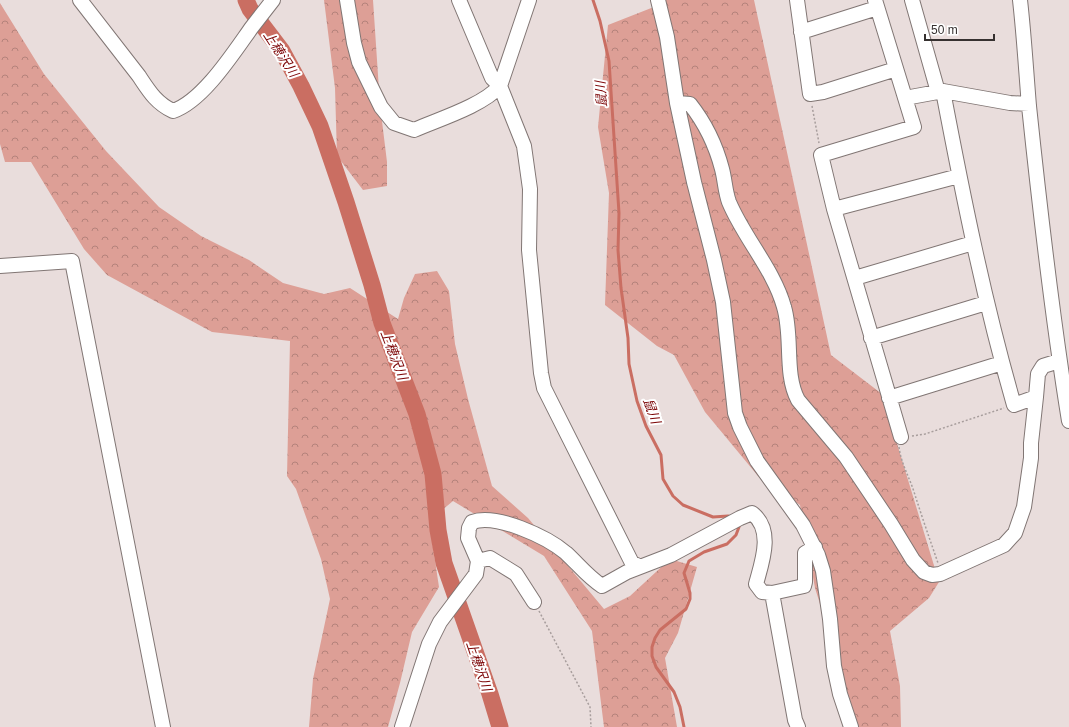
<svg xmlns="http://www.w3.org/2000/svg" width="1069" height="727" viewBox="0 0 1069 727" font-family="Arial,'Noto Sans JP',sans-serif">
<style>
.forest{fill:url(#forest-crowns)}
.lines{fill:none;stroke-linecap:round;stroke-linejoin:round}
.stream{stroke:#ca6e62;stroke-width:3}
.river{stroke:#ca6e62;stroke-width:17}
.minor-casing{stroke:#817674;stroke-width:16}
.path{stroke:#a79d9c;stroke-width:1.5;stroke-dasharray:2 2;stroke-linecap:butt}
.minor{stroke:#fff;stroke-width:14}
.labels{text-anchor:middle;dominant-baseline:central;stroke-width:4;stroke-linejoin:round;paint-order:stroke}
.water-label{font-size:13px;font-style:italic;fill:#7b0304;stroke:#fff}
</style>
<defs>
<pattern id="forest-crowns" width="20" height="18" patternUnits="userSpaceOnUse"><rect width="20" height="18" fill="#dd9f96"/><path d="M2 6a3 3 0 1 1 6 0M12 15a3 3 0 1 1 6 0" fill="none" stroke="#b4827b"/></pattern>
</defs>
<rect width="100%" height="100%" fill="#e9dddc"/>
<path class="forest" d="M324,0H373L380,105L387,162V186L363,190L337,156L335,88Z
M665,0H754L831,355L882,394L939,582L929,598L890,631L900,686L901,727H854L853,710L815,588L800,505L758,476L705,412L674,355L657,346L605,305L609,193L598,127L608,25L664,3Z
M0,3L44,74L106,151L159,207L201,236L249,260L283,283L324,294L350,288L398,319L404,298L415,274L437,271L449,291L455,344L468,399L492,486L528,518L604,609L630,596L670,559L697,567L678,633L665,658L677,727H604L592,631L544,556L453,501L429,521L439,587L412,632L400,683L388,727H309L313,679L330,599L321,559L296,489L287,476L290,341L212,332L107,275L84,249L31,162H5L0,144Z"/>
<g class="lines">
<path class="stream" d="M593,0L600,21L609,61L619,213L618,250L621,288L628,338L629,364L637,401L646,426L661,455L663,479L673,496L683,505L713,517L728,516L732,517
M684,727L680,707L674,692L656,667L652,656V647L655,638L660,630L686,609L690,599V593L684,573L689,561L704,552L727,544L736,535L739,527L736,523"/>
<path class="river" d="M246,0L250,9L282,51L301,86L320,126L346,202L372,285L382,323L417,414L433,474L438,530L444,563L490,694L500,727"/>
<g class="minor-casing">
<path id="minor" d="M80,0L139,76C149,91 156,103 173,111C203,101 234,52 252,27C259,18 266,9 273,0
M347,0L354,43L359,62L381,107L394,123L414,130C439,119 482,106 500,86L529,0
M459,0L492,78L500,86L524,146L530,189L529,250L541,373L544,388L632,563L639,566
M658,0L667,37L677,103L694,182L714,260L723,302L735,413L740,427L757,461L803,525L818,555L823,571L830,619L834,666L840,694L851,727
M797,0L810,94L823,92L896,69
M875,0L914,127L821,155L834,209L901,437
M912,0L938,92
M1020,0C1024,35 1026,70 1029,106C1040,211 1052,316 1069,421
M801,32L877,8
M943,91C963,196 984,301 1014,405L1036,397L1038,374L1043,366L1059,361
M905,98L943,91L1010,103L1029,104
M677,103L690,104C705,123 716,146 722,169C725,180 725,191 729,202C744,238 774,270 784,307C793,337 784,374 798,400L846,457L891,524L913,560L924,572L932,575L940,574L1004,545L1015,533L1024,507L1031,458V443L1036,397
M834,209L959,176
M0,266L72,261L163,727
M855,278L973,243
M871,338L986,303
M889,398L1002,363
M478,561L490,558L516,574L534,602
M402,727L429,644L440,622L476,574L478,561L468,538L469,528L472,522C496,513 547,537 566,553C578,564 588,577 602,586L627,572L671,555L740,518L752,513C774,530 762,562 756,584L762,592L772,593
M798,727L795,720L772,593L804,586L805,582V553L815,547"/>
</g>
<path class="path" d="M812,106L819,143
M912,436L925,434L1004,408
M899,447C901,464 910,478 915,495C922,517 930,540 938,563
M539,611L590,707L591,727"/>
<use href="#minor" class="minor"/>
</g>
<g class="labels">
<g class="water-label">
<text transform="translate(281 54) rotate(57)">上穂沢川</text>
<text transform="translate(601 94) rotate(-94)">鼠川</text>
<text transform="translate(394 355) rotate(69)">上穂沢川</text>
<text transform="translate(652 411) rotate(70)">鼠川</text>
<text transform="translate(479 666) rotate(71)">上穂沢川</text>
</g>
</g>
<path d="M925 34v6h69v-6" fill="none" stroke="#363130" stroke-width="2"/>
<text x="931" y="34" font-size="12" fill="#363130" stroke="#ffffff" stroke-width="3" paint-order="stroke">50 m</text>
</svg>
